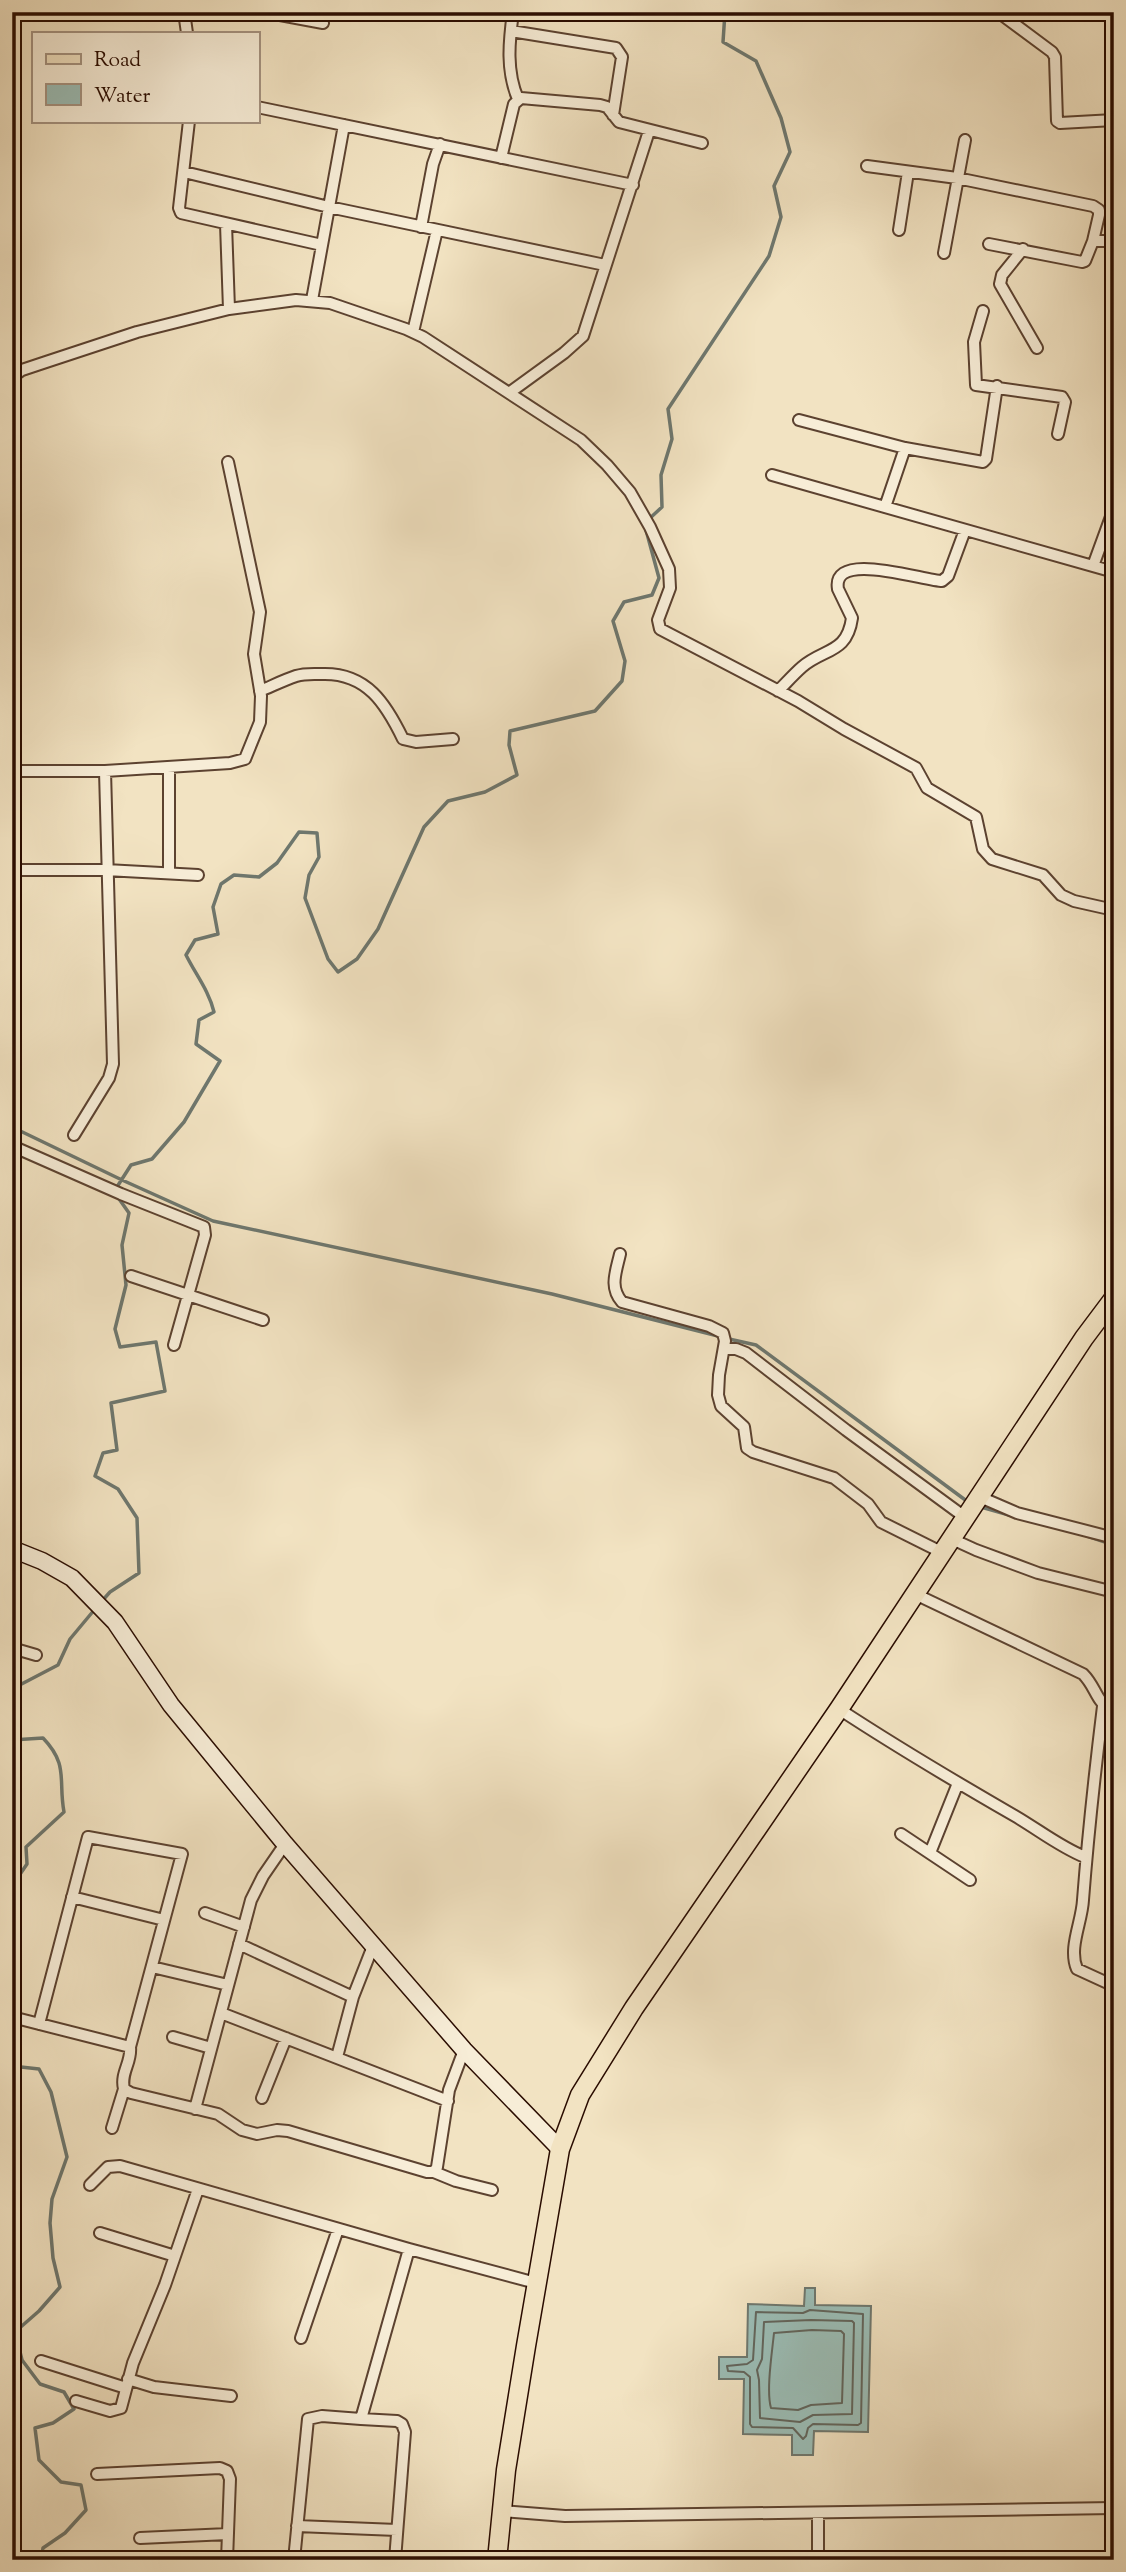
<svg xmlns="http://www.w3.org/2000/svg" width="1126" height="2572" viewBox="0 0 1126 2572" font-family="'Sorts Mill Goudy',serif">
<style>
.water{fill:#9bbeb7;stroke:#6e776e;stroke-width:2}
.lines{fill:none;stroke-linecap:round;stroke-linejoin:round}
.shore{stroke:#62655c;stroke-width:2}
.stream{stroke:#6e776e;stroke-width:3.5}
.street-casing{stroke:#5c4230;stroke-width:14}
.secondary-casing{stroke:#2a0c00;stroke-width:19}
.primary-casing{stroke:#2a0c00;stroke-width:21}
.street{stroke:#f7edd7;stroke-width:10}
.secondary{stroke:#f7edd7;stroke-width:16}
.primary{stroke:#f2e3c2;stroke-width:18}
</style>
<rect width="100%" height="100%" fill="#f2e3c2"/>
<filter id="stains"><feTurbulence type="fractalNoise" baseFrequency=".00286" numOctaves="4"/><feColorMatrix values="0 0 0 0 .2 0 0 0 0 .09 0 0 0 0 .02 0 0 0 .5 -.17"/></filter>
<radialGradient id="worn" r=".72"><stop offset=".6" stop-color="#630" stop-opacity="0"/><stop offset="1" stop-color="#630" stop-opacity=".3"/></radialGradient>
<path class="water" d="M805,2288H815V2305L871,2306L868,2432L814,2431L813,2455H792V2435L743,2434L744,2379H719V2357H747L748,2304L804,2306Z"/>
<g class="lines">
<path class="shore" d="M810,2310L863,2314L861,2423L858,2425L813,2424L808,2428L806,2436L803,2439L793,2428L752,2427L750,2424V2377L744,2372L728,2371L727,2366L747,2364L753,2360L756,2312L803,2313Z
M811,2320L852,2321L854,2323L852,2414L813,2415L800,2422L760,2418L759,2380L757,2370L762,2359L764,2322Z
M812,2330L841,2331L844,2334L842,2403L811,2405L798,2410L771,2408C766,2391 772,2353 774,2333Z"/>
<path class="stream" d="M648,520L662,507L661,475L672,439L668,409L769,256L781,217L774,186L790,152L781,118L756,61L723,42L725,12
M12,1127L122,1180L213,1221L552,1294L718,1336
M115,1190L131,1165L152,1159L184,1122L220,1061L196,1044L199,1020L214,1012C209,991 196,975 186,955L195,940L218,934L213,907L221,884L234,875L259,877L277,863L299,832L317,833L319,857L309,875L305,898L328,959L338,972L357,959L378,929L424,827L448,801L485,792L517,775L509,745L510,731L595,711L622,681L625,661L613,621L624,602L652,595L659,578L646,530
M729,1339L756,1345L968,1502
M981,1507L1009,1515
M1087,1536L1114,1545
M102,1601L110,1592L139,1573L137,1518L118,1489L95,1476L103,1453L117,1450L111,1403L165,1391L156,1342L120,1347L115,1329L126,1285L122,1245L129,1213L117,1196
M12,1689L58,1665L70,1639L95,1609
M12,1740L43,1738C69,1765 58,1780 64,1812L26,1847L27,1864L12,1886
M12,2005L17,2010L12,2013
M12,2066L39,2069L51,2092L67,2157L52,2199L50,2223L53,2258L60,2287L39,2311L15,2332L22,2360L40,2384L64,2392L74,2409L53,2423L35,2428L39,2460L61,2482L81,2485L86,2510L65,2533L43,2548L41,2560"/>
<g class="street-casing">
<path id="street" d="M184,12L187,33
M264,12L323,23
M513,12C509,42 506,71 518,99
M998,12L1052,52L1055,57L1057,121L1060,123L1114,120
M511,31L616,48L622,57L613,115
M257,107L633,185
M189,121L179,208L181,213L322,245
M501,158L514,104L521,98L600,105L607,107L619,122L702,143
M867,166L957,178L1093,206L1099,210V215L1093,241H1114
M184,172L329,207L605,265
M226,224L229,309
M421,227L433,164L440,144
M899,230L908,172
M989,244L1082,262L1085,261L1093,241
M1023,249L1002,275L1000,284L1037,348
M944,253L965,140
M312,300L344,125
M983,311L974,342L976,385L1062,397L1065,402L1058,434
M413,332L437,230
M12,377L22,370L46,362L137,332L229,309L296,300L330,303L406,329L423,337L581,440L607,465L630,492L650,527L669,569L670,588L658,620L660,629L798,701L844,729L916,768L927,788L976,817L983,849L992,859L1043,875L1061,895L1074,901L1114,910
M509,393L564,353L583,336L649,131
M799,420L905,448L983,462L986,459L997,386
M772,475L1114,572
M885,507L905,448
M1093,566L1112,514
M260,691C272,686 284,680 296,676C305,673 314,674 323,674C367,673 386,704 403,739L416,742L453,739
M778,691C786,683 794,674 802,667C824,648 847,654 852,618L838,589C831,549 924,581 942,581L948,576L965,530
M169,767V873
M12,771H105L230,763L245,759L260,722L261,696L254,654L260,612L228,462
M12,870H106L198,875
M74,1135L109,1078L113,1064L105,771
M12,1146L121,1194L204,1227L205,1235L174,1345
M620,1254C616,1272 609,1287 622,1302L709,1326L723,1333L725,1341L719,1375L718,1395L721,1406L744,1427L747,1448L753,1452L834,1478L868,1504L881,1522L943,1553
M131,1276L263,1320
M724,1349H736L746,1353L846,1430L966,1518
M980,1497L1017,1513L1114,1538
M952,1539L976,1550L1038,1573L1114,1592
M915,1594L1083,1674C1097,1688 1095,1702 1114,1712
M12,1648L36,1655
M1103,1706C1095,1771 1088,1835 1083,1900C1082,1922 1068,1948 1077,1969L1114,1986
M839,1709C897,1747 956,1782 1015,1816C1039,1830 1060,1847 1085,1857
M901,1834L970,1880
M930,1853L958,1783
M72,1897L164,1920
M205,1913L244,1927
M239,1944L353,1997
M152,1967L228,1985
M221,2013L448,2101
M12,2017L130,2047C132,2062 120,2073 124,2089L131,2093L218,2114L242,2130L257,2134L277,2130L288,2131L427,2172H434L437,2167L449,2090L464,2050
M39,2024L88,1837L182,1854L130,2047
M173,2037L211,2048
M337,2057L353,1997L373,1946
M262,2098L286,2038
M195,2109L251,1900L263,1876L285,1844
M112,2128L124,2089
M434,2172L456,2181L492,2190
M90,2185L108,2167L120,2166L409,2249L536,2283
M100,2233L175,2256
M301,2338L338,2229
M41,2361L126,2388
M128,2379L154,2387L231,2396
M76,2401L110,2411L121,2408L133,2363L165,2285L198,2189
M97,2474L220,2468L227,2471L230,2479L227,2560
M502,2511L565,2516L1114,2508
M297,2526L397,2530
M140,2538L228,2534
M294,2560L308,2419L322,2416L361,2419
M395,2560L405,2432L402,2424L397,2421L361,2419L409,2249
M818,2560V2514"/>
</g>
<g class="secondary-casing">
<path id="secondary" d="M12,1549L42,1561L72,1578L115,1622L171,1705L285,1844L464,2050L560,2149"/>
</g>
<g class="primary-casing">
<path id="primary" d="M497,2560L506,2470L526,2346L560,2149L580,2095L634,2008L839,1709L1084,1338L1114,1298"/>
</g>
<use href="#street" class="street"/>
<use href="#secondary" class="secondary"/>
<use href="#primary" class="primary"/>
</g>
<rect width="1126" height="2572" fill="none" stroke="#f2e3c2" stroke-width="42"/>
<rect x="14" y="14" width="1098" height="2544" fill="none" stroke="#2a0c00" stroke-width="3.5"/>
<rect x="21" y="21" width="1084" height="2530" fill="none" stroke="#2a0c00" stroke-width="2"/>
<rect x="32" y="32" width="228" height="91" fill="#f7edd7" stroke="#a59381" stroke-width="2"/>
<rect x="46" y="54" width="35" height="10" fill="#f2e3c2" stroke="#a59381" stroke-width="2"/>
<text x="94" y="66" font-size="21" fill="#2a0c00">Road</text>
<rect x="46" y="84" width="35" height="21" fill="#9bbeb7" stroke="#a59381" stroke-width="2"/>
<text x="94" y="102" font-size="21" fill="#2a0c00">Water</text>
<rect width="100%" height="100%" filter="url(#stains)"/>
<rect width="100%" height="100%" fill="url(#worn)"/>
</svg>
